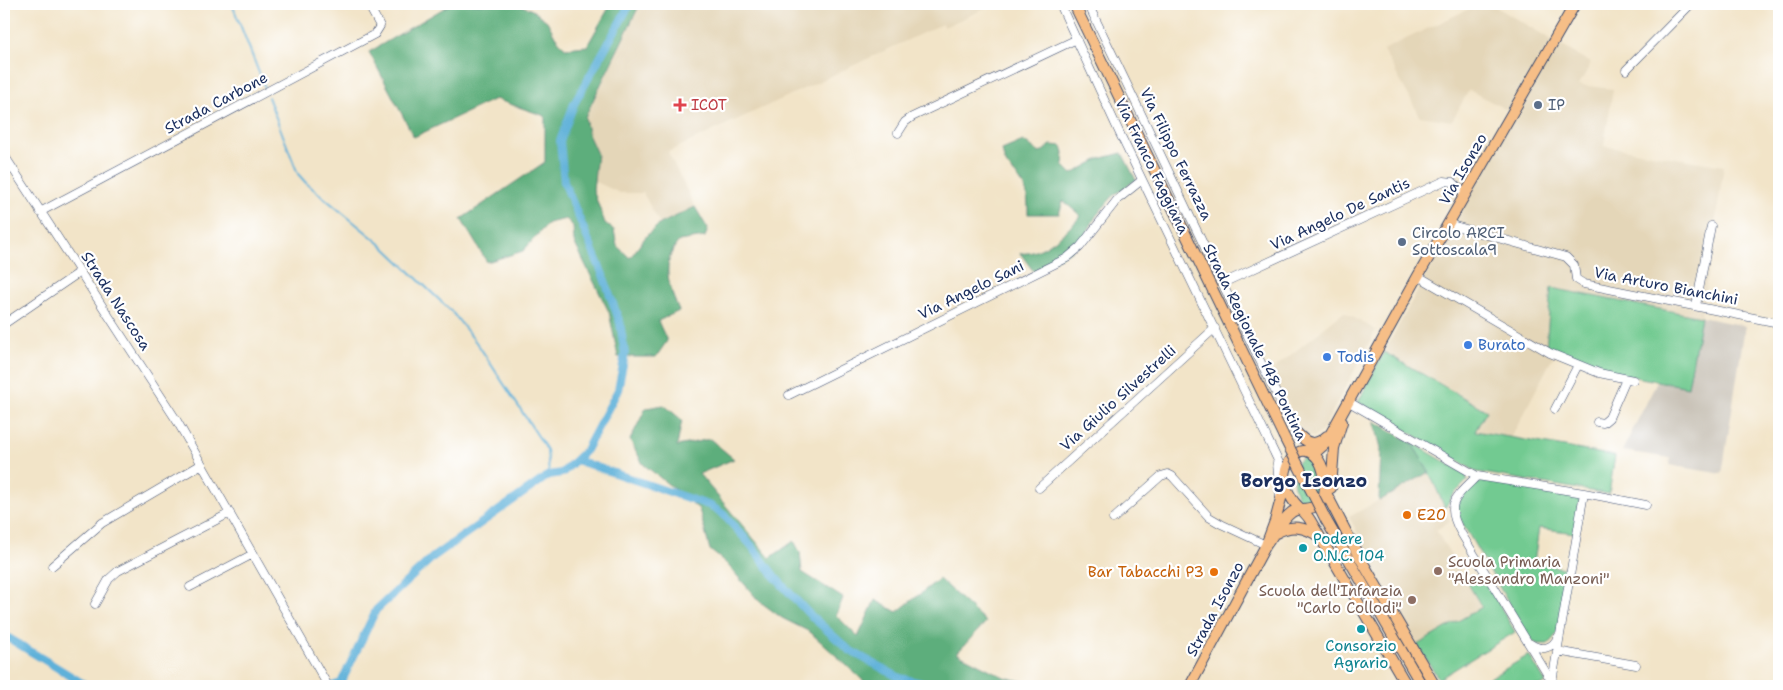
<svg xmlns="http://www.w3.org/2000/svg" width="1783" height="690" viewBox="0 0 1783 690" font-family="'Shantell Sans',sans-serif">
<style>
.built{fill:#e4d6b8}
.industrial{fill:#c9c3b8}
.green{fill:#72ca91;stroke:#467c78}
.forest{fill:#5dae7b;stroke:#3c6e6c}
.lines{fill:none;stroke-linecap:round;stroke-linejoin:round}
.stream{stroke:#5eb1d9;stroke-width:2}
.canal{stroke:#5eb1d9;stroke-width:8}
.minor-casing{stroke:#3b4a6e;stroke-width:9}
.major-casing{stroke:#3b4a6e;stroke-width:12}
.minor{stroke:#fff;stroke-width:8}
.major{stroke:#f6be87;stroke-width:10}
.major-bridge-casing{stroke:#3b4a6e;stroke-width:12;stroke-linecap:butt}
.major-bridge{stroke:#f6be87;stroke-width:10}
.health-dot{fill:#e0444e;stroke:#fff;stroke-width:2}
.service-dot{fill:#5c6f8a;stroke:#fff;stroke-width:2}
.shop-dot{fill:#3f7fe0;stroke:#fff;stroke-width:2}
.food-dot{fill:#e8710a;stroke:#fff;stroke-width:2}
.culture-dot{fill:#0f9aa8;stroke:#fff;stroke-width:2}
.education-dot{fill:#8d6e63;stroke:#fff;stroke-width:2}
.labels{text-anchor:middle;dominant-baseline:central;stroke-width:4.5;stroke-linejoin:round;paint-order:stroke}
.street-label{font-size:15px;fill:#1b2f5e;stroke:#fff}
.health-label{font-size:15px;fill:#be3a42;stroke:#fff;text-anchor:start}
.service-label{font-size:15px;fill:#4e5e75;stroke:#fff;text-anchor:start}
.shop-label{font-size:15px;fill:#366cbe;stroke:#fff;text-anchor:start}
.food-label{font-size:15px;fill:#c56008;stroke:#fff;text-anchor:start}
.culture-label{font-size:15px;fill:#0d838f;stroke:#fff;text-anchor:start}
.education-label{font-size:15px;fill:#785e54;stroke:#fff;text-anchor:start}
.quarter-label{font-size:18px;font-weight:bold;fill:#1b2f5e;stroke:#fff}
</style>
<rect width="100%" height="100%" fill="#fff"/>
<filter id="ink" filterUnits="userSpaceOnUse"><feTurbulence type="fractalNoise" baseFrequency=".02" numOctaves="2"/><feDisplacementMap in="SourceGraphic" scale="10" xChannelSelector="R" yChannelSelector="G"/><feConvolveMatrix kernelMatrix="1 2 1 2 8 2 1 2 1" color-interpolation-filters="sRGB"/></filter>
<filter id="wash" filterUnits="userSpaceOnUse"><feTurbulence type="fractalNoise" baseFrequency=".0096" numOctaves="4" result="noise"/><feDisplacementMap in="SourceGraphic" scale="20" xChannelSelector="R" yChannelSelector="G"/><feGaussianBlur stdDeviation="1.12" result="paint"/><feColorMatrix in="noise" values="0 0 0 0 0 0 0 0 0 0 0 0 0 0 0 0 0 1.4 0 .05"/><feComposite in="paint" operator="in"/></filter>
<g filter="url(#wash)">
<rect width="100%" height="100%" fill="#f2e4c8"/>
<path class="built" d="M640,4H995L944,27L942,24L668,152L695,207L660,224L643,193H620L594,181L597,154L588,134L585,117L598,93Z
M1479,4H1491L1591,63L1579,85L1613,89L1604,146L1724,166L1701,317L1552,288L1555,353L1511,438L1475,431L1486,411L1384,352L1515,114L1469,90L1452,121L1420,116L1383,50Z
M1344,312L1376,330L1322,431L1314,437L1306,436L1296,421L1272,370Z
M1429,472L1450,521L1436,530L1482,607L1417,645L1371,568L1375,565L1349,517Z"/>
<path class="industrial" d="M1701,317L1745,326L1722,474L1669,465L1670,458L1622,451L1657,382L1688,387Z"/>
<path class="green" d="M1551,288L1701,317L1688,387L1604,371L1546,348Z
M1384,352L1487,411L1475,431L1615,456L1609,494L1477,472L1358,402Z
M1411,442L1466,474L1467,481L1452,496L1445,508L1429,472Z
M1302,458C1323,459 1326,502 1308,503C1293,504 1287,468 1302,458Z
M1484,481L1575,495L1580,501L1574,533L1539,528L1534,563L1569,569L1557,634L1548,644H1537L1530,640L1457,514C1455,499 1470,485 1484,481Z
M1481,573L1515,632L1439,679L1417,645L1482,607L1467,582Z
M1529,655L1546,683L1540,686H1476Z"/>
<path class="forest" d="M451,4H518L532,10L547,21L555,36L565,48L587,46L611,4H640L585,117L588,134L597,154L593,190L605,223L614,230L617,246L630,258L647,235L660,224L695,207L708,229L705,237L679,241C660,264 669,287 679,311L658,321L667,341L656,357H618L609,312L574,242L573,226L566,219L548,223L523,251L487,262L461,219L545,162V116L495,99L414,137L369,52Z
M1023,141L1040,153L1051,145L1062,146L1064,152L1063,165L1072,174L1099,159L1122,153L1136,180L1114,195L1096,216L1083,240L1072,250L1034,272L1020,253C1042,256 1067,231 1081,216L1063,201L1059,214H1028C1028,203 1028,193 1022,183C1012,168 1006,171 1002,150Z
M664,405L682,420L677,446L710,439L734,459L699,474L770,558L794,541L800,552L802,572L843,598L836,615L858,637L875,600L897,612L939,579L986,622L957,653L1004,677L1043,686H869L810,632L782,618L759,601L727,564L710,550L699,509L643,464L630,440L646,408Z
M1374,421L1411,442L1429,472L1379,501L1381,448Z"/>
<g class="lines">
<path class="stream" d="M232,4L265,88
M268,97L298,174L306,183L384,247L452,312L479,346L547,450L549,475"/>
<path class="canal" d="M576,460L711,506L723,514L751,545L775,577L808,613L849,650L900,678L934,686
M4,637H7L87,686
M332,686L341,683L376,610L433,557L549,475L562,473L586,450L618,390L625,354L620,323L603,275L564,182L560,141L574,104L630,4"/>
</g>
</g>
<g filter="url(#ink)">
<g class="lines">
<g class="minor-casing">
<path id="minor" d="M1060,4L1120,134L1285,475
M1088,4C1159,148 1225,295 1299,438
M1626,70L1691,4
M898,133L905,122L912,117L1077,39
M4,155L177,421L328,686
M40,212L375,34L380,26L368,4
M1448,224L1566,257L1574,265L1576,279L1584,284L1779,323
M1418,276L1550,353L1599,373L1633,380
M1223,283L1444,181L1453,182L1465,194
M1696,306L1711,226
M4,324L80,272
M789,395L1067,258L1080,247L1117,200L1142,180
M1349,402L1477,476L1584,493L1646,505
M1555,409L1578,365
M1597,422L1603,423L1609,418L1626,379
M1277,463L1280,499
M1477,476C1456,497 1444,503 1461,533L1552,682
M1039,488L1215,328
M1113,519L1161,476L1168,474L1172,476L1209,517L1221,524L1266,545
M52,566L102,523L202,464
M190,587L253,554
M95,604L109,579L118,571L230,513
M1531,644C1542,651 1552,649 1558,637
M1557,651L1636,665
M1552,682L1584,493"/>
</g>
<g class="major-casing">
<path id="major" d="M1074,4L1283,435
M1297,433C1307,444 1315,447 1327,436
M1311,453L1317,451L1325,444L1418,276L1575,4
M1331,488L1334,448L1342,422
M1325,491L1356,551L1435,686
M1326,520L1422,686
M1276,533C1292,524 1304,527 1319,536
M1266,545C1274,535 1281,520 1292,512C1302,506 1316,512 1322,500C1329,486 1324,454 1306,451C1294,449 1286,466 1285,475C1284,482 1287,491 1291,497C1295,506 1305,511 1310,520L1407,686
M1190,686L1266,545L1275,521L1285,484"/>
</g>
<use href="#minor" class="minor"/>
<use href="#major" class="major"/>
<g class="major-bridge-casing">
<path id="major-bridge" d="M1283,435L1326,520"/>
</g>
<use href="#major-bridge" class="major-bridge"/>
</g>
</g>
<path class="health-dot" d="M677.5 97.5h5v5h5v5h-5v5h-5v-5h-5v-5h5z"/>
<g class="service-dot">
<circle cx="1538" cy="105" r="5"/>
<circle cx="1402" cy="242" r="5"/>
</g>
<g class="shop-dot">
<circle cx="1468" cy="345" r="5"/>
<circle cx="1327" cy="357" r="5"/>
</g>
<g class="food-dot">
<circle cx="1407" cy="515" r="5"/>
<circle cx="1214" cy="572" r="5"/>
</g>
<g class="culture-dot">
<circle cx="1303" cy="548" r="5"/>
<circle cx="1361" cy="629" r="5"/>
</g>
<g class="education-dot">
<circle cx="1438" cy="571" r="5"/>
<circle cx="1412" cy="600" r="5"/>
</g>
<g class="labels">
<g class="street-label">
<text transform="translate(216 103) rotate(-28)">Strada Carbone</text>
<text transform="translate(1176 154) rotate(64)">Via Filippo Ferrazza</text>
<text transform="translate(1152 166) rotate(64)">Via Franco Faggiana</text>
<text transform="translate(1463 169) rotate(-60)">Via Isonzo</text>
<text transform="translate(1340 214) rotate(-25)">Via Angelo De Santis</text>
<text transform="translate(1666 286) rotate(11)">Via Arturo Bianchini</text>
<text transform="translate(971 290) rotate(-26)">Via Angelo Sani</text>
<text transform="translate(116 301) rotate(57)">Strada Nascosa</text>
<text transform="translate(1255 342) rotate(64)">Strada Regionale 148 Pontina</text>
<text transform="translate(1118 398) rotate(-42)">Via Giulio Silvestrelli</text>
<text transform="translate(1215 609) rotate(-62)">Strada Isonzo</text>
</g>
<g class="health-label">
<text x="691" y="105">ICOT</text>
</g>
<g class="service-label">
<text x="1548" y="105">IP</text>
<text x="1412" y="233">Circolo ARCI<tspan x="1412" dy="17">Sottoscala9</tspan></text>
</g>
<g class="shop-label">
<text x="1478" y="345">Burato</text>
<text x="1337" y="357">Todis</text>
</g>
<g class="food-label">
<text x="1417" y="515">E20</text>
<text x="1204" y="572" text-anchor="end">Bar Tabacchi P3</text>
</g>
<g class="culture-label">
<text x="1313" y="539">Podere<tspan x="1313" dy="17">O.N.C. 104</tspan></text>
<text x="1361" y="646" text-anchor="middle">Consorzio<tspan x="1361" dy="17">Agrario</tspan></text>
</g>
<g class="education-label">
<text x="1448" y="562">Scuola Primaria<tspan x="1448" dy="17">"Alessandro Manzoni"</tspan></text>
<text x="1402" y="591" text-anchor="end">Scuola dell'Infanzia<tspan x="1402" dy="17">"Carlo Collodi"</tspan></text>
</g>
<g class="quarter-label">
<text x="1304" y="481">Borgo Isonzo</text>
</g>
</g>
<rect width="1783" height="690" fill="none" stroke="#fff" stroke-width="20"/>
</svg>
